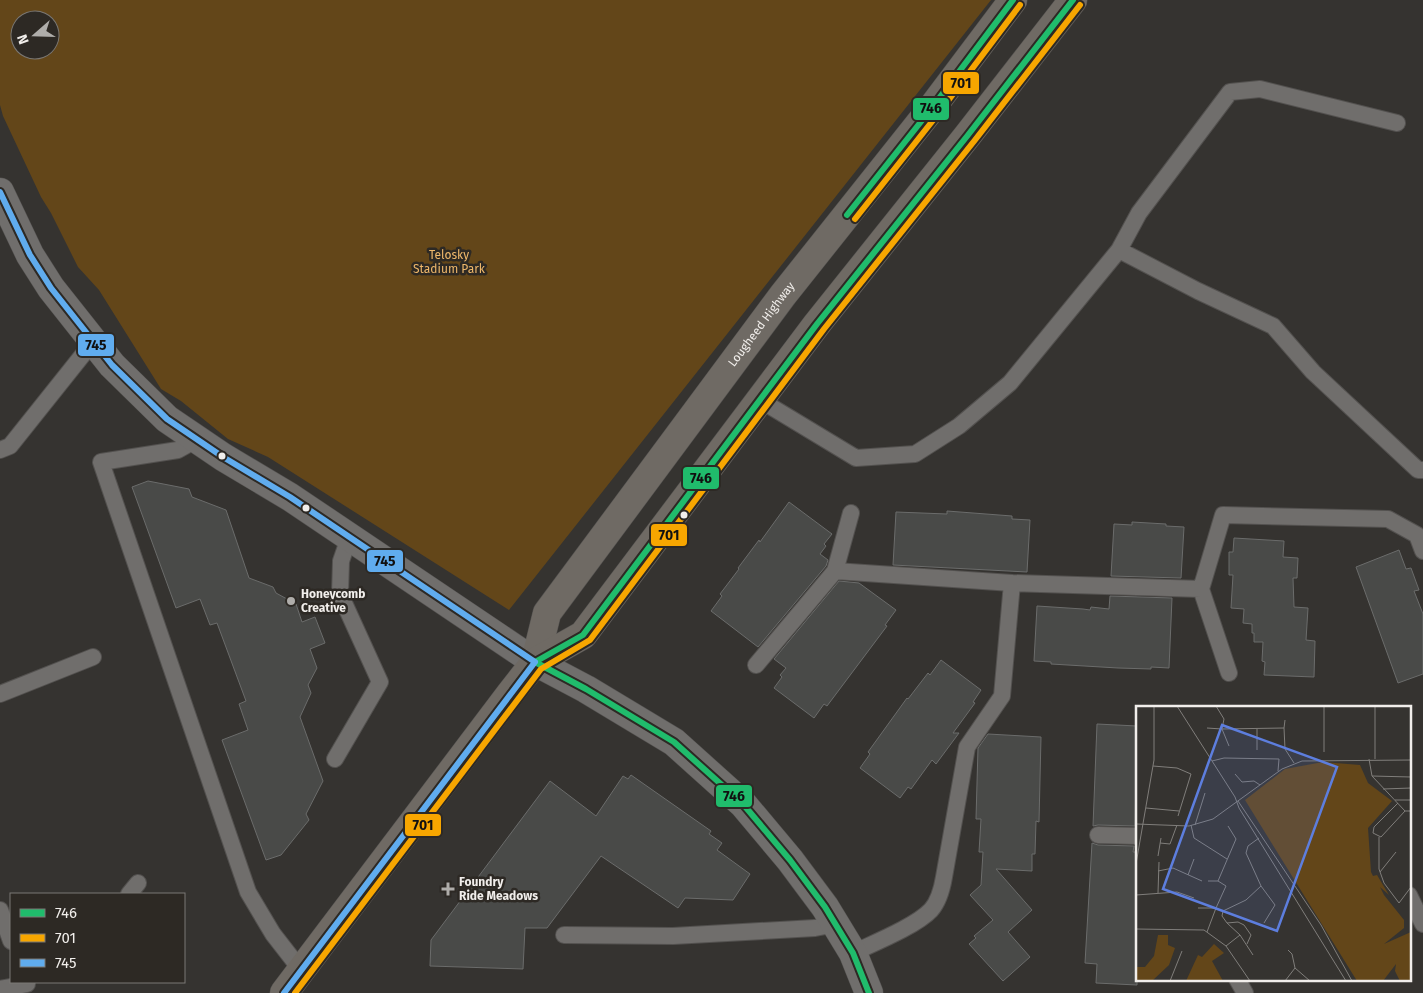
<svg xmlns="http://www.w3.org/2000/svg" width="1423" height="993" viewBox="0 0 1423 993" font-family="'Fira Sans',sans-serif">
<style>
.green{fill:#634619;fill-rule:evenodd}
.building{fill:#494a48;stroke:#6b6c6b}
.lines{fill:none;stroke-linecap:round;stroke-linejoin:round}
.service-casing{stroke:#53514f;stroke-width:18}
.tertiary-casing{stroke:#53514f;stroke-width:29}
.primary-casing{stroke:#53514f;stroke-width:29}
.service{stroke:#706e6c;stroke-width:16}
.tertiary{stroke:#706e6c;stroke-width:28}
.primary{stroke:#6f6a64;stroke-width:28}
.bus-1-casing{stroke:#2d2924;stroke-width:10}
.bus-2-casing{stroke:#2d2924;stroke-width:10}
.bus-3-casing{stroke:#2d2924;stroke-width:10}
.bus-1{stroke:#20bc6c;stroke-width:6}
.bus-2{stroke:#f7a600;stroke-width:6}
.bus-3{stroke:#60acee;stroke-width:6}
.bus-dot{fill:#f1eeeb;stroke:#2d2924;stroke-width:2}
.poi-dot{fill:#afadaa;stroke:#2d2924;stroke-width:2}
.labels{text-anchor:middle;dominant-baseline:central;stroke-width:5;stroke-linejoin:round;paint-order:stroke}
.park-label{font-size:12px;fill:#efb86b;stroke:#2d2924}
.street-label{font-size:12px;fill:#f1eeeb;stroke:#2d2924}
.poi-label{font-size:12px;font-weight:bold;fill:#f1eeeb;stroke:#2d2924;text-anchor:start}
.inset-road{fill:none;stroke:#807e7b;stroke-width:1}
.view{fill:#5d7ede;fill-opacity:0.15;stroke:#5d7ede;stroke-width:2.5}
.inset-edge{fill:none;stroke:#f1eeeb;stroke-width:2.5}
.line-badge{stroke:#2d2924;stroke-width:2}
.pale-badge-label{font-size:14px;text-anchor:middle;font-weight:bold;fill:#111}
</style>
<rect width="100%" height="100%" fill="#353330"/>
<path class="green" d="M0,0H991L509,610L268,457L228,439L181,401L161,389L99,290L78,267L51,213L41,197L3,116L0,105ZM20,20H50V50H20Z"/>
<path class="building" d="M148,481L189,489L192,497L226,510L249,578L273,587L276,593L296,604L302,622L315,617L325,643L310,649L317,668L308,685L311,693L300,717L323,781L306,814L309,820L281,855L266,860L222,740L248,730L239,704L246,701L217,623L210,625L200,599L176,608L132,487Z
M789,502L832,534L824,544L826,546L820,554L828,560L826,566L758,647L711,611L722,596L720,594L739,569L738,568L759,540L760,542Z
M947,511L1012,516V519L1030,520L1027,572L893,565L896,512L947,514Z
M1132,522L1166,524V526L1184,527L1181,578L1111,576L1114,524L1132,525Z
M1234,538L1284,541L1283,557L1298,558L1297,578H1293L1294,607L1308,608L1306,640L1315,641L1314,677L1264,675L1265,662L1262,661L1263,642H1254V633H1252V624L1243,623L1244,609L1231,608L1233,575H1229V552H1233Z
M1399,550L1406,569L1411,568L1419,590L1414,591L1423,614V674L1398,683L1356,567Z
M839,581L859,583L896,610L885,625L887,626L827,706L824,704L814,718L774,688L782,677L780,675L786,668L774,659Z
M1110,596L1172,598L1169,668L1151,667V669L1118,668L1051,664V662L1034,661L1037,606L1083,609L1090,610L1091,607L1109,609Z
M941,660L981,690L973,702L975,703L953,733H959L936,764L932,760L911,789L908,787L900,798L860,768L870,754L868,752L907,698L908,699L928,673L930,675Z
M1097,724L1137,726L1135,826L1098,825L1093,826Z
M988,734L1041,737L1039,822L1036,821L1035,854H1032V871L996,869L1032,910L1008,932L1030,957L1003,981L969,944L976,938L974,936L993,920L970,895L981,885L983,852H979L981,819H976L978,748Z
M631,775L711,831L709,834L722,843L717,850L750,874L733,900L685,898L678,908L601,856L547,928H525L523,969L430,966L431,940L550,781L596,816L623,776L628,779Z
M1092,843L1098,845L1134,846L1133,852H1137V985L1096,983L1097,964L1085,963Z"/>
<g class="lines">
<g class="service-casing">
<path id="service" d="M1397,123L1260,89L1230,92L1139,213L1119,250L1198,291L1273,326L1313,372L1418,470H1423
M760,400L856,458L915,454L959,426L1010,383L1119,250
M196,440L178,450L101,462L248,892L273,934L301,970
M0,450L10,446L93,342
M835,571L851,513
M756,665L835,571L1012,583L1201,589
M1229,673L1201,589L1223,515L1388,519L1417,535L1423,551
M0,694L93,657
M335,759L380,682L340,594L341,561L349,538
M1098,835L1137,836
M129,894L138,883
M1409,895L1423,924
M0,910L11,941
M564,935L673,936L815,928L836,924
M853,953C874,943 916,926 931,910C939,901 942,889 944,877L967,747L1002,696L1012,583
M1237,979L1245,993
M0,989L27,984V982"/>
</g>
<g class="tertiary-casing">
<path id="tertiary" d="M0,192L30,255L51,288L112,365L167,419L223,457L290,497L535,662L586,689L674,742L743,804L790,860L825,907L853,953L869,993"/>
</g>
<g class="primary-casing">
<g id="primary">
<path id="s1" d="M535,662L547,613L783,295L931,109L1013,0"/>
<path d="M284,993L510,694L535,662L583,635L817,324L968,135L1073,0"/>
</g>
</g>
<use href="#service" class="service"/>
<use href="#tertiary" class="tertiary"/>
<use href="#primary" class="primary"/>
<g class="bus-1-casing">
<path id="bus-1" d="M847,215L931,109L1013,0
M535,662L583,635L817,324L968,135L1073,0
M535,662L586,689L674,742L743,804L790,860L825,907L853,953L869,993"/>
</g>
<g class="bus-2-casing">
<path id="bus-2" d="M855,219L938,114L1020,5
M295,993L541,669L590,640L824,329L975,140L1080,5"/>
</g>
<g class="bus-3-casing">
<path id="bus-3" d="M0,192L30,255L51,288L112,365L167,419L223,457L290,497L535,662
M284,993L535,662"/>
</g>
<use href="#bus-1" class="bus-1"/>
<use href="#bus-2" class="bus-2"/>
<use href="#bus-3" class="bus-3"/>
</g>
<g class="bus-dot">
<circle cx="222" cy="456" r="4.5"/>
<circle cx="306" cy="508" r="4.5"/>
<circle cx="684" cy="515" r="4.5"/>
</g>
<g class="poi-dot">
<circle cx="291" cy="601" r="5"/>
<path d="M445.5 881.5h5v5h5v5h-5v5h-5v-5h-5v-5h5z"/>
</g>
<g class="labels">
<g class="park-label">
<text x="449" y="255">Telosky<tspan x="449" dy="14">Stadium Park</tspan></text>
</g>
<g class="street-label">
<text stroke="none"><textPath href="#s1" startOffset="410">Lougheed Highway</textPath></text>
</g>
<g class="poi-label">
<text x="301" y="594">Honeycomb<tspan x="301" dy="14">Creative</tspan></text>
<text x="459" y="882">Foundry<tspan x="459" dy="14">Ride Meadows</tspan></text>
</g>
</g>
<g transform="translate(1136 706)">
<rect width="275" height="275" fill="#353330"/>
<path d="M187,56L224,59L232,77L256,95L232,122L235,166L237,170L241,169L253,189L244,181L248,189L268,214V222L248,238L275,226V275H264L259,265L260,258L247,275H221L109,94L149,63ZM22,229H32V239L39,242L33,259L16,275H0V261H9L18,250ZM78,238L88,247L76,255L87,275H50L62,249L66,251Z" fill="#634619"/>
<path class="inset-road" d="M41,0L99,91L103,102L210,275M80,0L88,13L86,23L148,22L149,14M71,22L86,23L93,40M148,22L149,43L158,57M121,23V44M188,46V0M233,53L236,70L269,105H275M239,53V0M76,55L88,52L143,53L142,65M17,60L41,62L55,68L42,110M99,68L106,76L118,75L124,79M236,70L275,71M247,83L275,82M259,94H275M102,95L185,219L216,275M262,97L238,121L237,127L245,131L269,105M10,102L43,105M0,118L53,120L77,113L146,63L166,55L275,54M55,119L58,132L91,153M59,119L69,87M243,131V163L248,177L263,197L275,181M123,132L112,140L110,147L125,180M24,137L34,138L41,119M22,150L25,132M0,158L18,54V0M22,165L37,162L66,175M244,166L260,146M52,169L58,153M82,175L100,133L92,120M22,187L23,156M0,189L41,186L58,192M62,202H80L90,180L82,175H72M91,217L86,210L87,205L110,194L125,180L139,199L128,217M0,223L68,224L90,240L114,275M71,226L80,202M104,229L91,217L102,216L108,219L115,229L111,238M90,240L104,229L117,249M159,262L174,275M34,275L46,245M149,275L159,262L156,248L152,244"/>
<path class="view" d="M86,19L201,61L141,225L27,183Z"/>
<rect width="275" height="275" class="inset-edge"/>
</g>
<g class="line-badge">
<rect x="942" y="71" width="38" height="24" rx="5" fill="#f7a600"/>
<rect x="912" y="97" width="38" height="24" rx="5" fill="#20bc6c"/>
<rect x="77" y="333" width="38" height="24" rx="5" fill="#60acee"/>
<rect x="682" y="466" width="38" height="24" rx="5" fill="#20bc6c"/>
<rect x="650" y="523" width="38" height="24" rx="5" fill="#f7a600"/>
<rect x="366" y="549" width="38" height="24" rx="5" fill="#60acee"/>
<rect x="715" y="784" width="38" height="24" rx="5" fill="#20bc6c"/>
<rect x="404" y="813" width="38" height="24" rx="5" fill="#f7a600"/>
</g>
<g class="pale-badge-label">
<text x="961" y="88">701</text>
<text x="931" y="113">746</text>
<text x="96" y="350">745</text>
<text x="701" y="483">746</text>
<text x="669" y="540">701</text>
<text x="385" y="566">745</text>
<text x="734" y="801">746</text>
<text x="423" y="830">701</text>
</g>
<rect x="10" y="893" width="175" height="90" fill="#2d2924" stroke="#7b7874"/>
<rect x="20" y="909" width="25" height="8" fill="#20bc6c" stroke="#7b7874"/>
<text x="55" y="918" font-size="15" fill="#f1eeeb">746</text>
<rect x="20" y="934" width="25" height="8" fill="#f7a600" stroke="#7b7874"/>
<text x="55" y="943" font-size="15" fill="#f1eeeb">701</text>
<rect x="20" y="959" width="25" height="8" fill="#60acee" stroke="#7b7874"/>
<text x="55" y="968" font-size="15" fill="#f1eeeb">745</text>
<g transform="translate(35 35) rotate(250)"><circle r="24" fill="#2d2924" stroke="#7b7874"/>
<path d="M0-4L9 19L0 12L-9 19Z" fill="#afadaa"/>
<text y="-8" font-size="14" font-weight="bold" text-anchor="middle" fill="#f1eeeb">N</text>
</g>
</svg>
